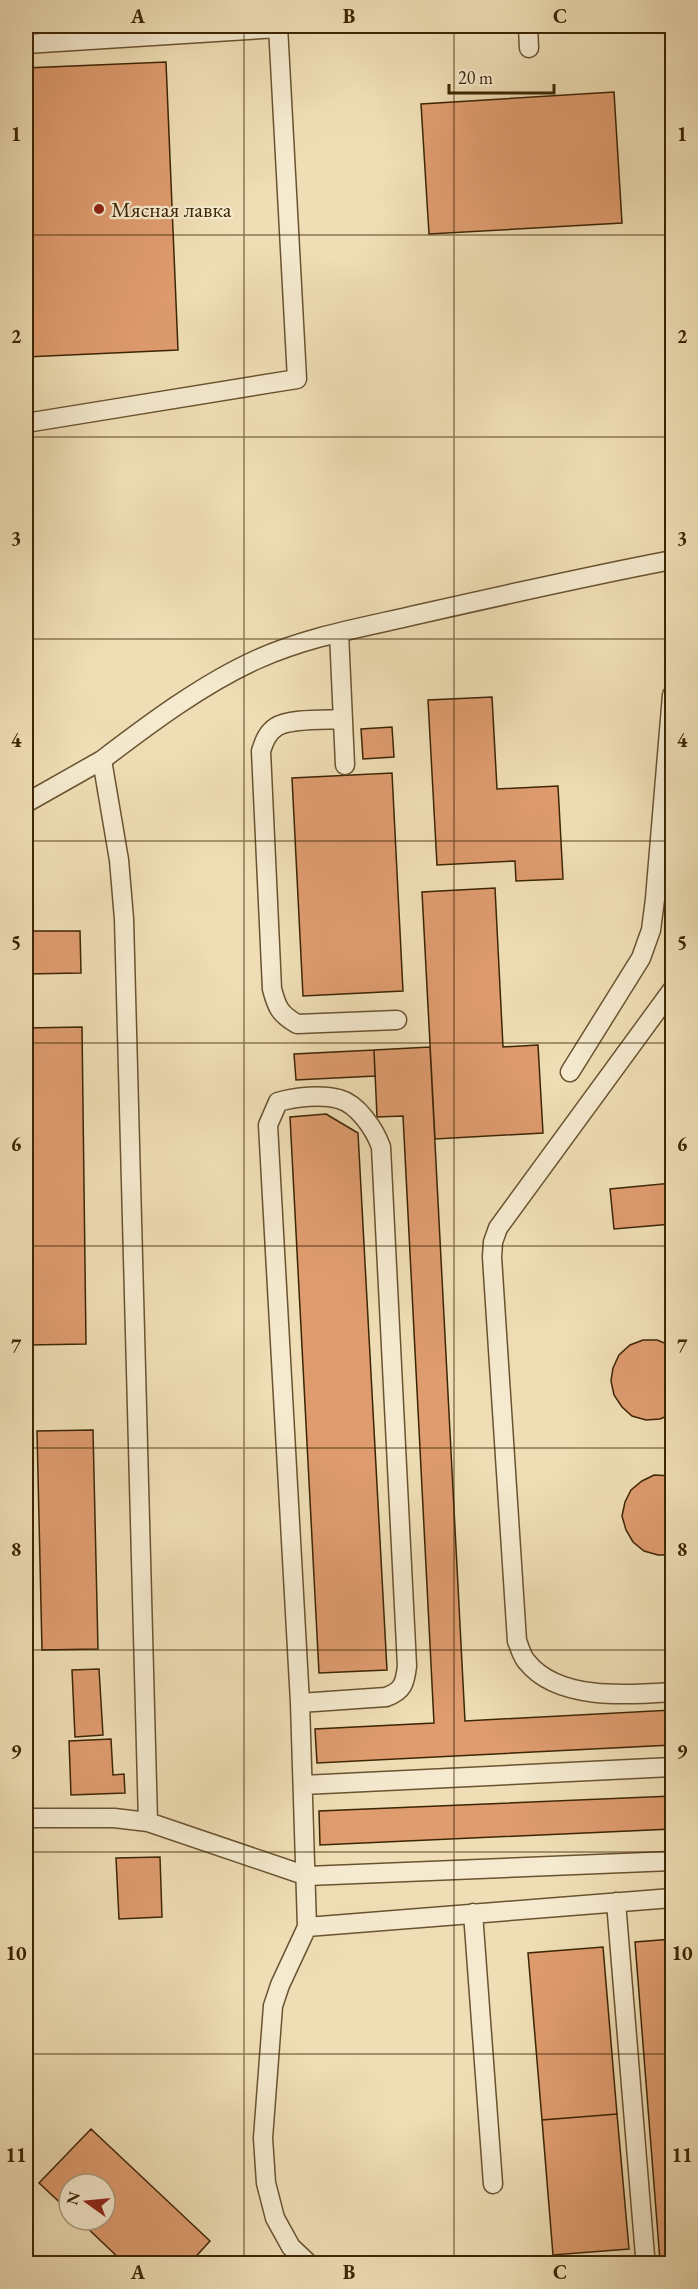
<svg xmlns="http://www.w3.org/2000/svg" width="698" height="2289" viewBox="0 0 698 2289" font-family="'EB Garamond',serif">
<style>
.building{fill:#df9c6f;stroke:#3d2504;stroke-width:1.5}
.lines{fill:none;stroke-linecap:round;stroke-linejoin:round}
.service-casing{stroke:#6a5330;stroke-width:21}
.service{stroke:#f5eacf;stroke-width:18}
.grid{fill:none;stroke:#3d2504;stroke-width:1.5;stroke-opacity:0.55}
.poi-dot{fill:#8f2418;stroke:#f5eacf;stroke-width:2}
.labels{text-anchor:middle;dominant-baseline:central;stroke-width:4.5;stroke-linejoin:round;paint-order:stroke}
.poi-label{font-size:22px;fill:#3d2504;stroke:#f5eacf;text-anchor:start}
.neatline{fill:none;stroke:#3d2504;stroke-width:2}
.grid-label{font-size:20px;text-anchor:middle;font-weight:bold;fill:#3d2504}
</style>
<rect width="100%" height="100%" fill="#efdeb5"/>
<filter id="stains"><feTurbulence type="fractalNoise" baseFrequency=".00333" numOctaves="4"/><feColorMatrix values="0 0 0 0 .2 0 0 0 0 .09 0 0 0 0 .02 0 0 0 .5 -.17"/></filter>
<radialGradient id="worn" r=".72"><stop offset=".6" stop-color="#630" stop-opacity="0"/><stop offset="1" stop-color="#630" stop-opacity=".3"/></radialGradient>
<path class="building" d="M166,62L178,350L26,357V68Z
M614,92L622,223L429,234L421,104Z
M492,697L497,789L558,786L563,879L516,881L515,861L437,865L428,700Z
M392,727L394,757L363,759L361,729Z
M392,773L403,991L303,996L292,778Z
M495,888L503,1047L538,1045L543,1133L435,1139L422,892Z
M26,931H80L81,973L26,974Z
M82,1027L86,1344L28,1345L26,1028Z
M430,1047L465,1721L672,1710V1745L317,1763L315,1729L434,1723L403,1116L377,1117L374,1050Z
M374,1050L375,1076L296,1080L294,1054Z
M326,1114L358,1133L387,1670L319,1673L290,1117Z
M672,1183V1224L614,1229L610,1189Z
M643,1340H657L672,1346V1414L660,1419L646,1420L632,1416L622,1407L614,1395L611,1381L613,1368L619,1355L630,1345Z
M93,1430L98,1649L42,1650L37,1431Z
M654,1475L672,1476V1555H658L644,1551L633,1542L626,1530L622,1516L625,1502L631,1490L642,1481Z
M99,1669L103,1735L75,1737L72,1670Z
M111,1739L113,1775L124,1774L125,1793L71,1795L69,1741Z
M672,1796V1829L320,1845L319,1811Z
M160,1857L162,1917L119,1919L116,1858Z
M672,1939V2260L660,2261L635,1942Z
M603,1947L617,2114L542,2120L528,1953Z
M617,2114L629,2249L553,2255L542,2120Z
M91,2129L210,2241L189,2264H125L79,2220H105V2184H69V2211L39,2183Z"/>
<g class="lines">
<g class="service-casing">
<path id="service" d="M528,26L529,48
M26,44L279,28
M26,423L297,379L278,26
M339,633L345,765
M343,719C326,720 289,718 276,727C267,733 264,742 261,751L272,989C277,1008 280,1014 297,1024L397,1020
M26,803L102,760
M672,990L498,1228L493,1242L492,1257L517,1641C520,1648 522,1657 527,1662C558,1701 629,1695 672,1692
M570,1072L641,958L651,930L655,899L672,695
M300,1703L386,1697C403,1691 405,1683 407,1666L381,1147C375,1130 358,1104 339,1099C322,1094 295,1097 278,1102L268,1125L300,1703L307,1927L672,1898
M303,1785L672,1767
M26,1818H114L148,1822L307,1876L672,1861
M148,1822L124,919L119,860L102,760C149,724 204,683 258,659C309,636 365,627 420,614C504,595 588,576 672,560
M616,1902L645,2256
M473,1913L493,2184
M307,1927L280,1985L273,2006L263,2138L266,2183L275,2218L291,2247L309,2264"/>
</g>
<use href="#service" class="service"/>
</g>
<path class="grid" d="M244,26V2264M454,26V2264M26,235H672M26,437H672M26,639H672M26,841H672M26,1043H672M26,1246H672M26,1448H672M26,1650H672M26,1852H672M26,2054H672"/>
<circle class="poi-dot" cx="99" cy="209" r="6"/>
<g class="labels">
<g class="poi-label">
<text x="111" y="209">Мясная лавка</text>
</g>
</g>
<rect width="698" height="2289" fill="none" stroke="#efdeb5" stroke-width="66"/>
<g transform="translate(87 2202) rotate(285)"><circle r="28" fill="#f5eacf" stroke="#ab9b7e" stroke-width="1.5"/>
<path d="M0-4.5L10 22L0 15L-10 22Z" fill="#8f2418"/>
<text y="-9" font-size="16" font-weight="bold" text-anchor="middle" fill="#3d2504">N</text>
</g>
<path d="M449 84v9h105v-9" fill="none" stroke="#3d2504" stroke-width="3"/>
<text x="458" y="84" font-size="18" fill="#3d2504" stroke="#f5eacf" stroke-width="4.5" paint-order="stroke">20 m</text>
<rect x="33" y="33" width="632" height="2223" class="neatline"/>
<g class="grid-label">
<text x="138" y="23">A</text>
<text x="349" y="23">B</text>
<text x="560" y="23">C</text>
<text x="16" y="141">1</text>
<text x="682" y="141">1</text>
<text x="16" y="343">2</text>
<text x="682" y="343">2</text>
<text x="16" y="545">3</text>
<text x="682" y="545">3</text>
<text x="16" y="747">4</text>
<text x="682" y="747">4</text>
<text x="16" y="949">5</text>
<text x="682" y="949">5</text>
<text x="16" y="1151">6</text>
<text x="682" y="1151">6</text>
<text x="16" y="1353">7</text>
<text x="682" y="1353">7</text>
<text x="16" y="1556">8</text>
<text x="682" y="1556">8</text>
<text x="16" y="1758">9</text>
<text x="682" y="1758">9</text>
<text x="16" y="1960">10</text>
<text x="682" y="1960">10</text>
<text x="16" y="2162">11</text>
<text x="682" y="2162">11</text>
<text x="138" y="2279">A</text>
<text x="349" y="2279">B</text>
<text x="560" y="2279">C</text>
</g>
<rect width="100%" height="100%" filter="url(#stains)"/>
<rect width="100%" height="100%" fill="url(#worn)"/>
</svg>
